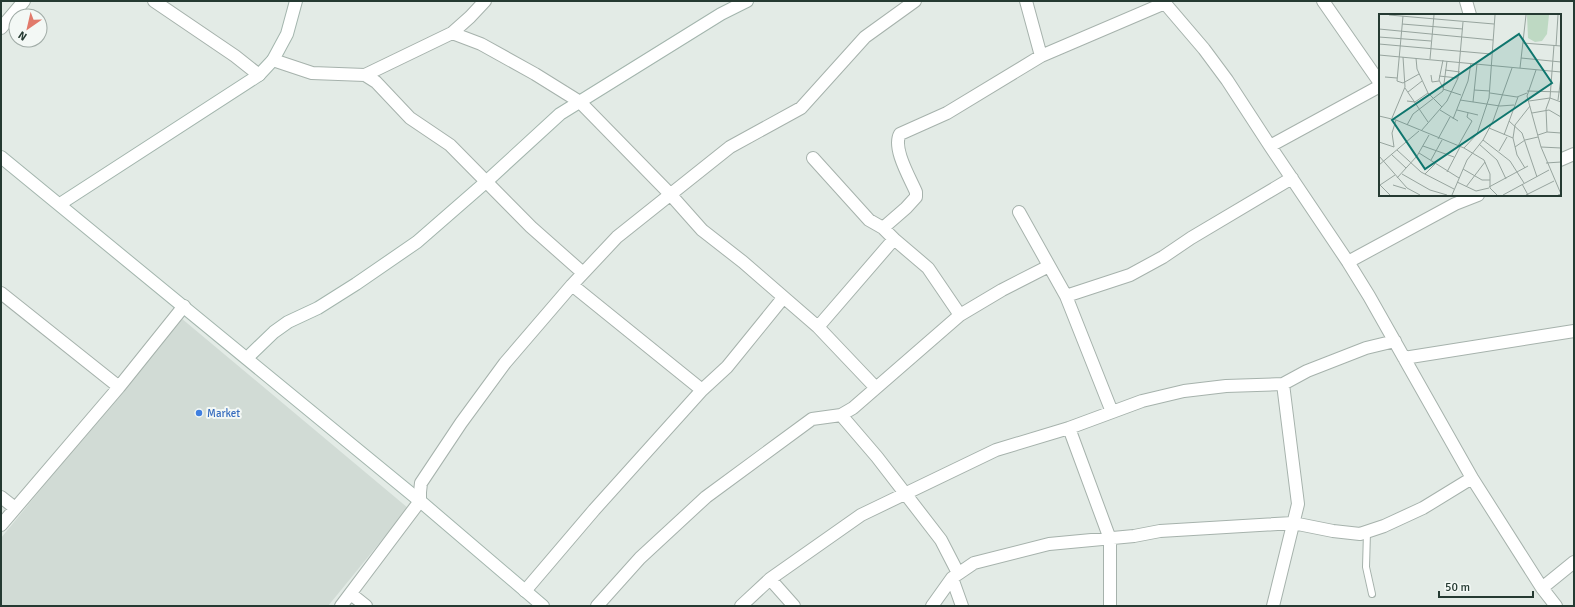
<svg xmlns="http://www.w3.org/2000/svg" width="1575" height="607" viewBox="0 0 1575 607" font-family="Signika,sans-serif">
<style>
.built{fill:#d1dbd5}
.lines{fill:none;stroke-linecap:round;stroke-linejoin:round}
.lane-casing{stroke:#a6b2ac;stroke-width:8}
.street-casing{stroke:#a6b2ac;stroke-width:14}
.secondary-casing{stroke:#a3b5ad;stroke-width:14}
.lane{stroke:#fff;stroke-width:6}
.street{stroke:#fff;stroke-width:12}
.secondary{stroke:#fff;stroke-width:12}
.shop-dot{fill:#3f7fe0;stroke:#f3f8f5;stroke-width:1.5}
.labels{text-anchor:middle;dominant-baseline:central;stroke-width:4;stroke-linejoin:round;paint-order:stroke}
.shop-label{font-size:11px;fill:#366cbe;stroke:#f3f8f5;text-anchor:start}
.inset-road{fill:none;stroke:#97a49e;stroke-width:1}
.view{fill:#0f766e;fill-opacity:0.15;stroke:#0f766e;stroke-width:2}
.inset-edge{fill:none;stroke:#253a32;stroke-width:2}
</style>
<rect width="100%" height="100%" fill="#e3ebe6"/>
<path class="built" d="M181,318L408,508L328,606H1V538Z"/>
<g class="lines">
<g class="lane-casing">
<path id="lane" d="M1367,532L1366,567L1372,594"/>
</g>
<g class="street-casing">
<path id="street" d="M154,1L235,56L259,75
M1026,1L1041,56
M1163,1L1204,49L1227,80L1270,146L1348,262L1369,296L1472,478L1542,588L1556,606
M1323,1L1380,83
M1466,1L1470,15
M1,28L24,1
M452,33L481,44L535,74L580,102L670,194L702,230L743,262L818,327L876,388
M273,60L312,73L365,75L376,82L410,118L450,145L531,227L583,273
M365,75L452,33L470,17L485,1
M1270,146L1380,86
M813,158L869,220L883,228L894,239L928,268L960,315
M1560,160L1574,154
M1019,212L1066,296L1112,412
M883,228L906,208L916,197V192C910,178 892,148 900,134L947,113L1041,56L1165,3
M1348,262L1455,204L1478,195
M572,285L702,390
M1,293L119,387
M1066,296L1130,275L1163,257L1191,238L1292,178
M818,327L894,239
M1404,358L1574,331
M841,415L877,457L941,540L958,573
M1069,428L1110,539V606
M1,497L15,508
M1,525L119,387L184,306
M952,578L962,606
M770,579L794,606
M1542,588L1574,562
M525,591L594,510L702,390L727,367L783,298
M351,594L366,606
M341,606L420,501V492L421,483L461,423L505,363L572,285L617,237L730,147L801,108L865,37L915,1
M597,606L640,558L706,497L812,419L841,415L853,408L960,315L1002,290L1049,266
M741,606L770,579L861,515L996,450L1069,428L1142,401L1184,391L1226,386L1283,384L1307,371L1366,348L1395,341
M932,606L952,578L974,563L1049,544L1134,536L1160,531L1293,523L1333,531L1360,534L1384,526L1423,508L1472,478
M1273,606L1298,504L1283,384"/>
</g>
<g class="secondary-casing">
<path id="secondary" d="M1,157L420,501L543,606
M60,204L259,75L273,60L287,34L296,1
M247,358L274,332L288,322L318,308L356,284L417,242L487,181L560,114L721,14L747,1"/>
</g>
<use href="#lane" class="lane"/>
<use href="#street" class="street"/>
<use href="#secondary" class="secondary"/>
</g>
<circle class="shop-dot" cx="199" cy="413" r="4"/>
<g class="labels">
<g class="shop-label">
<text x="207" y="413">Market</text>
</g>
</g>
<g transform="translate(1379 14)">
<rect width="182" height="182" fill="#e3ebe6"/>
<path d="M148,1H170L168,20L163,27L156,28L149,24Z" fill="#bed9c3"/>
<path class="inset-road" d="M10,1L115,10M24,2L18,67L24,69M23,10L84,15M0,15L114,26M0,23L52,27M144,29L182,32M0,30L112,40M177,32L179,1M0,41L182,58M37,44L38,55L49,79L63,93M142,44L182,48M51,45L55,1M0,50V70M141,54L147,1M66,56L81,58M157,56L148,82L162,133L182,180L179,181M52,61L53,68L60,67M60,62L79,64M6,63L18,64M24,69L40,60M0,71V98M26,74L49,108M64,74L60,66L64,46M64,75L82,81M95,76L111,77M148,77L182,78M29,78L43,67M111,79L138,83L148,79M81,86L121,92L135,91M179,86L182,63M28,87L36,88L49,79M150,87L171,84L182,88M94,88L98,50M61,96L79,107M78,96L99,101M153,99L170,96L182,103M0,102L17,106L85,134L105,146L111,160V174L118,181M13,104L26,73L24,43M74,105L89,67L92,49M130,107L143,119L158,163M28,111L34,100L64,77L68,47M110,114L134,124M42,117L68,87L79,64L84,8M168,118L167,95L171,84L175,31M125,121L139,83M159,121L168,118L182,119M59,125L71,103M104,126L131,147L145,169M0,128L15,133M100,130L118,146L127,165M44,132L75,143M79,132L93,107L88,103L89,99M15,133L13,119L17,106M136,133L146,126L159,123M162,133L182,134M85,134L98,120L110,84L116,1M18,136L42,158L75,175M120,137L128,123M40,139L80,164M12,140L27,154M0,142L28,174L41,181M52,146L63,126M167,149L182,148M0,151L40,117M146,154L138,141L134,124L136,111L151,92M84,155L103,166H111M68,158L81,133M23,160L51,176L68,181M46,160L56,150M18,164L38,142L50,121M78,168L97,177L110,174M0,170L11,181M143,170L149,181M1,171L16,161M14,171L27,175M87,173L106,148M110,173L149,152M73,181L88,146L104,126L114,107L133,54M124,181L170,156M147,181L175,167"/>
<path class="view" d="M140,20L173,69L46,155L13,106Z"/>
<rect width="182" height="182" class="inset-edge"/>
</g>
<rect width="1575" height="607" fill="none" stroke="#253a32" stroke-width="4"/>
<g transform="translate(28 28) rotate(214)"><circle r="19" fill="#f3f8f5" stroke="#a1aca7"/>
<path d="M0-3L7 15L0 10L-7 15Z" fill="#e17a6b"/>
<text y="-6" font-size="11" font-weight="bold" text-anchor="middle" fill="#253a32">N</text>
</g>
<path d="M1439 591v6h94v-6" fill="none" stroke="#253a32" stroke-width="2"/>
<text x="1445" y="591" font-size="12" fill="#253a32" stroke="#f3f8f5" stroke-width="3" paint-order="stroke">50 m</text>
</svg>
